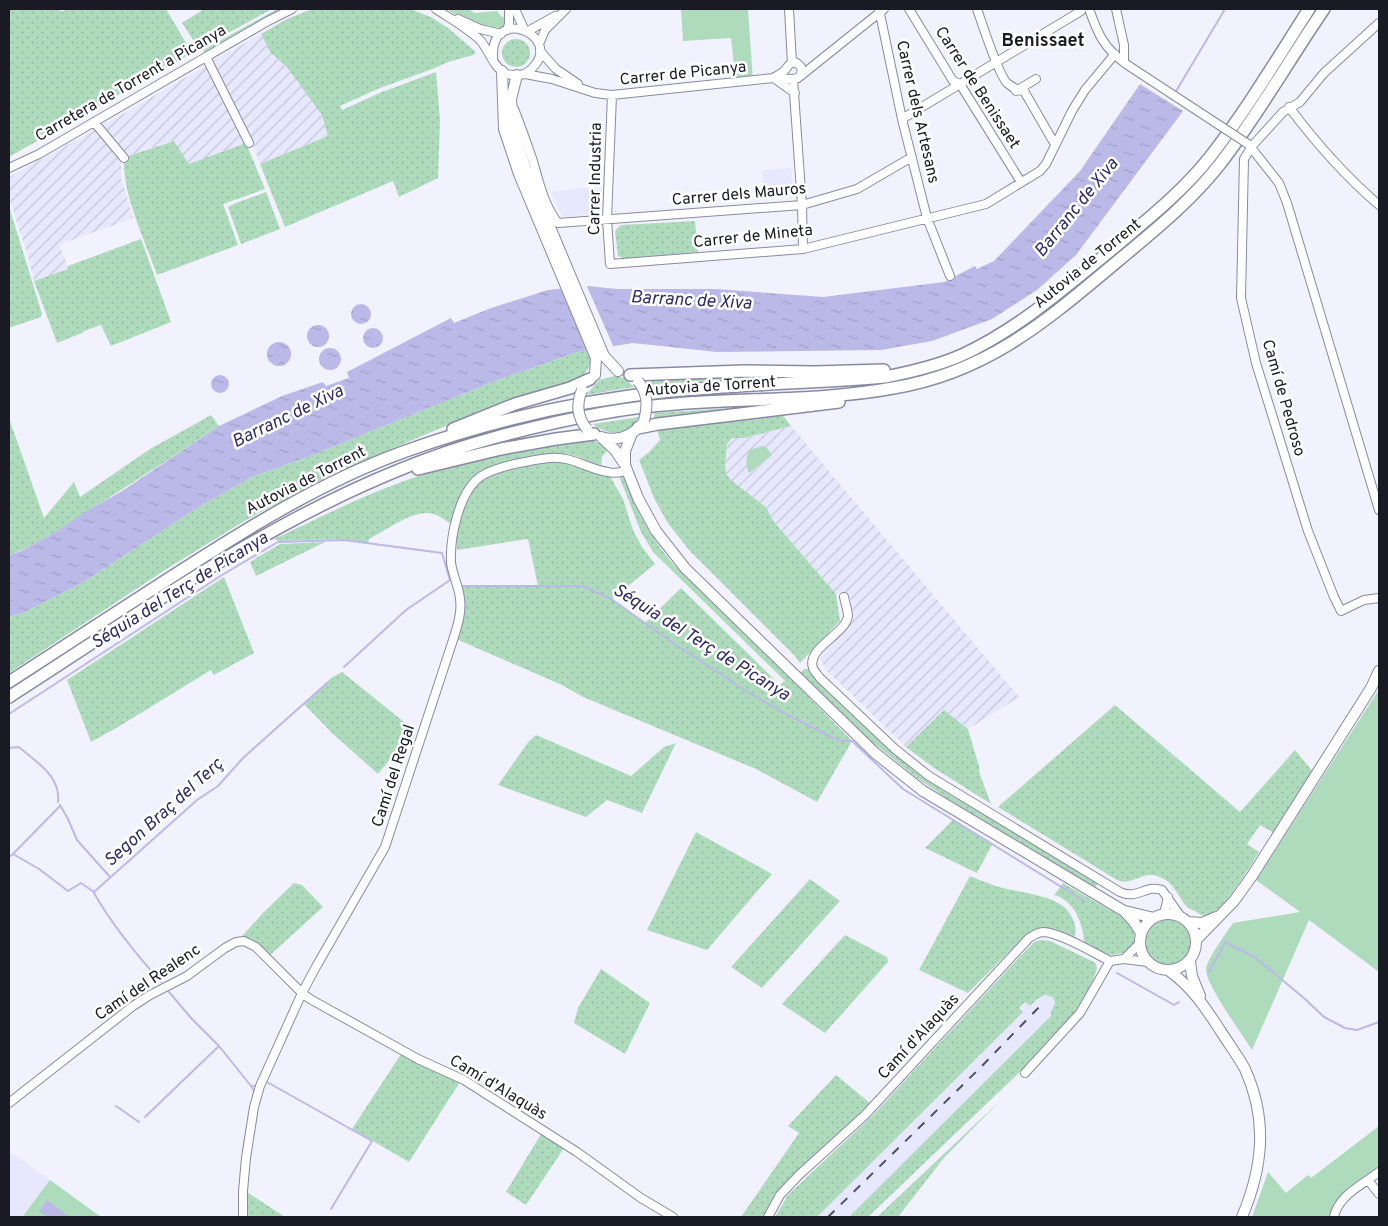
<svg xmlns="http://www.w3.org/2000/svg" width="1388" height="1226" viewBox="0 0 1388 1226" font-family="Overpass,sans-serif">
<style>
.built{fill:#e7e7fd}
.industrial{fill:url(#industrial-furrows)}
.grass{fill:url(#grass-dots)}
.green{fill:#afdbbd}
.water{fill:url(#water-ripples)}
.pier{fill:#f2f2fe}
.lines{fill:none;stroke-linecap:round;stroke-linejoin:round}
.stream{stroke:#bbb9e8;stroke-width:2}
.minor-casing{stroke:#8a89a4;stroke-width:10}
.major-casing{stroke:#8a89a4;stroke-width:12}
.highway-casing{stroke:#8a89a4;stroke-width:14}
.minor{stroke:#fff;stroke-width:8}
.major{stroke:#fff;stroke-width:10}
.highway{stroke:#fff;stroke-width:11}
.rail{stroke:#50505a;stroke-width:2;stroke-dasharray:9 9;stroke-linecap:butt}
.minor-bridge-casing{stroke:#8a89a4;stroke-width:10;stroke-linecap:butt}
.major-bridge-casing{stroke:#8a89a4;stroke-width:12;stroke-linecap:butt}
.minor-bridge{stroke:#fff;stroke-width:8}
.major-bridge{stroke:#fff;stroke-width:10}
.labels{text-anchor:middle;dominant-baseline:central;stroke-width:5;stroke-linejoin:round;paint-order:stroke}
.street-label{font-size:16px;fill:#1a1a24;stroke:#fff}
.neighbourhood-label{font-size:18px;font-weight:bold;fill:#1a1a24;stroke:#fff}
.water-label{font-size:18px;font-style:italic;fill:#322b63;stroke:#fff}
</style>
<defs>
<pattern id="industrial-furrows" width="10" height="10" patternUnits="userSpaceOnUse" patternTransform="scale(1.25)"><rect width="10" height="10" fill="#e7e7fd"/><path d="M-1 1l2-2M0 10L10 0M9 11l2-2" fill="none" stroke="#c6c6d9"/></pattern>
<pattern id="grass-dots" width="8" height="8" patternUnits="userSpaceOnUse" patternTransform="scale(1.25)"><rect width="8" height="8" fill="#afdbbd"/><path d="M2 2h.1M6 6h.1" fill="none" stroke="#96bba2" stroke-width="1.8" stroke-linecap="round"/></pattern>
<pattern id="water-ripples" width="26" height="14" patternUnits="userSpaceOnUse" patternTransform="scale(1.25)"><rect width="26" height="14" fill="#bbb9e8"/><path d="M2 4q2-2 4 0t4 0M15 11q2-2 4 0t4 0" fill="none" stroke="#a09ec7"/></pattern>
</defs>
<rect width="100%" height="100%" fill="#f2f2fe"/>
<path class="built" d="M791,168L793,187L791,194L789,197L764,199L762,170Z
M584,188L602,189L601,213L566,217L562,216L551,192Z
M1045,995L1053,997L1055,1002L1051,1012V1016L892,1176L849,1217H817L1023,1012L1019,1008L1025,1002L1030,1006L1037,999Z
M9,1151L50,1180L21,1217H9Z"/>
<path class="industrial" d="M261,34L270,52L286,66L322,115L328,136L260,164L251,141L211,62Z
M207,65L246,143L189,164L173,141L156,147L148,148L124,158L102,126Z
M100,127L121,159V177L133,218L59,245L69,269L34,281L28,257L9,197V177Z
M791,426L1019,697L968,729L944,710L906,747L826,670L820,658L852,622L853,610L850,597L843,592L836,594L774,522L766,507L732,481L726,474L725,465L727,444L732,438H744Z"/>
<path class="grass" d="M9,9H60L61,12L67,9H166L192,53L9,157Z
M204,9H272L199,49L182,23Z
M312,9H410L431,17L448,28L476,52L473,55L448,62L435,68L380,88L340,106L342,110L382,92L436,72L440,120L438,178L399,197L393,181L285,227L260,164L328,136L322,115L286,66L270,52L261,34L287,19Z
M502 53a14 14 0 1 1 28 0a14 14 0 1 1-28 0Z
M174,141L189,164L246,143L265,189L223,204L238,245L157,275C145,240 122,194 124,158C140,151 157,147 174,141Z
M266,192L280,229L241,244L228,207L236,203Z
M9,206L42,314L41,317L9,328Z
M695,221L698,252L626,259L618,256L615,231L621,225Z
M141,239L171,322L111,346L101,325L84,331L82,333L57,343L34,281L68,269V266Z
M588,350L592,359C588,370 585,375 576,382L472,415L334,473L246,520L165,570L9,673V617L25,612L82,583L197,508L252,477L310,456L495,381L577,352Z
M791,375L699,381L651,386L647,380Z
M615,376L624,378L634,387L586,395L599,380Z
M790,404L653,419L655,413Z
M782,414L791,426L744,438H732L727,444L725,465L726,474L732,481L766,507L774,522L836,594L840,621L800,663L795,656L689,550L667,522L654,498L639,460L650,451L660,440L657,429Z
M211,415L219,426C178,453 137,480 96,506C68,524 40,544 9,555V418L44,518L74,482L80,497L150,449Z
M639,417C628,435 608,437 593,424Z
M590,438L608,449L602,457L601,467C590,462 579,456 568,454C544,450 486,463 470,482C460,493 456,510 451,524C446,521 440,516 434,514C415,508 385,531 369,539L368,543L342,539L278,541L274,539C321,517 371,491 422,475C476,458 533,447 590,438Z
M566,461L611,478L623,499L633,530L642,547L655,564L612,599L645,623L681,588L780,685L785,681L653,552L641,532L619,476L623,475C635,508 650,537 673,564L789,677L852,741L817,802L756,769L583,697L562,685L456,639C465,615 465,611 459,586H538L528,539L457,550C457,542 456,532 458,523C460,515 468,493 473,487C489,467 542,462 566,461Z
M325,542L256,576L250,562L280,544Z
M224,577L254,653L214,675L211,670L118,727L91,742L67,680Z
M804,669H809C817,684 831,695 843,706C874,736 905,766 942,790L1098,883L1095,888L945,797L917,778L872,742L801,673Z
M342,672L414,730L378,774L332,733L304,704L331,678Z
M1115,705L1240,812L1295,750L1314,773L1276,834L1260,825L1247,844L1259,852C1251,865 1221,916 1205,916C1202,916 1198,913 1195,911C1191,910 1188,908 1185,905C1177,894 1174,883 1160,877C1141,869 1133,887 1117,880L998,807Z
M944,710L968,729L979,766L980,775L991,804L934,768L906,747Z
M536,735L631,776L664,747L676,743L642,813L607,800L586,817L498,785L529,741Z
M953,820L992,845L977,873L925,848Z
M696,832L772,874L707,950L647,930Z
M970,876C982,881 994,886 1007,889C1023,892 1050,896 1063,906C1072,913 1080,930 1073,940L1044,928L1026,935L968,993L919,970Z
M810,879L840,901L762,988L731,967Z
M294,883L302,885L323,907L269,956L252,941L242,936L264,912Z
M1063,883L1129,921C1150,952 1110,964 1087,947C1083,943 1084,938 1083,933C1080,916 1071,900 1054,895Z
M1143 942a24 24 0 1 1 48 0a24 24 0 1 1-48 0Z
M845,935L887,957L888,962L825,1033L782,1004Z
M1041,940L1050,941L1094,962L1096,964L1097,969L1092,983L1073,1015L1026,1066L868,1217H849L1051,1016V1012L1055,1003L1053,997L1045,995L1037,999L1030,1006L1025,1002L1019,1008L1023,1012L817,1217H775L788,1195L873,1115L1011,966L1034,942Z
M601,969L650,1003L625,1054L574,1023L578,1008Z
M401,1054L460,1082L409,1162L352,1129Z
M836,1075L870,1103L796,1175L765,1217H741L799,1133L788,1126Z
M1002,1099L943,1159L898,1217H877Z
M541,1134L564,1148L526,1205L506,1192Z
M247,1192L285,1217H248Z"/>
<path class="green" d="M277,9H283L205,53L203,50Z
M448,9H468L475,13L497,11L502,17L508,16L504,26C493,33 455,18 448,9Z
M681,9H748L753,81L736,83L731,38L683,41Z
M762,446L766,447L772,455L749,473C745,466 746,458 749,450Z
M1378,691L1379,693V972L1309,920L1252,1050C1243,1035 1206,985 1206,970C1206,960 1227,932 1233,923L1300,912L1256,880Z
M1379,1126V1172L1352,1192L1334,1217H1252L1268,1172L1286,1193L1308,1175L1311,1178Z
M50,1180L101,1217H22Z"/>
<path class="water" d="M1140,84L1183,111L1076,255L1037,290L992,319L932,341L881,350L717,352L633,343L577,352L495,381L310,456L252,477L197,508L82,583L25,612L9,617V555L21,551L54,533L85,512L122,491L219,426L282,396L323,382L326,386L349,378L347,372L451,318L454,323L491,308L548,290L588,286L617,289H716L823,297L944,282L975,266L977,269L994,261L1080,171Z
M351 314a10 10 0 1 1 20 0a10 10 0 1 1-20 0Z
M307 336a11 11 0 1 1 22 0a11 11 0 1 1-22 0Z
M363 338a10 10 0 1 1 20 0a10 10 0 1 1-20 0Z
M267 354a12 12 0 1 1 24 0a12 12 0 1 1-24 0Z
M319 359a11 11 0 1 1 22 0a11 11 0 1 1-22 0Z
M211 384a9 9 0 1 1 18 0a9 9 0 1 1-18 0Z
M47,1200L68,1216L67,1217H48L39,1211Z"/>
<path class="pier" d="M586,284L614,348L589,352L562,286Z"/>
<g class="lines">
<path class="stream" d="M1175,93L1225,9
M461,586H582L611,599L676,645L751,694L786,714L839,741H852L903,789L1084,901
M9,714L222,575L278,542L344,540L442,553L450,580L406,610L344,667
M9,748L19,747C36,762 61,776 58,802
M60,805L68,819L77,840L110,877
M13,854L60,806
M9,857L13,854L39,869L68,891L81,883L94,892L197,800L218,786L243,758L327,683
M94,893C112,925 136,954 161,982
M1223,946L1225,942L1256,958L1305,999L1324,1017L1345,1028L1357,1030L1379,1022
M1209,972L1222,948
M1117,973L1174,1005L1179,1002
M169,992L191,1018L219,1046L251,1086H254
M267,1082L372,1141L331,1209
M251,1086L254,1091L253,1097
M116,1106L139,1122
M145,1117L219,1046
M243,1151L249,1117"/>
<g class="minor-casing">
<path id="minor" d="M436,9C451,19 467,28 480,40C489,50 493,67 505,73C510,76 515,75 520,75C527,74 531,70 535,65C560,34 490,5 493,58
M515,9L524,29
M789,9L792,63
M879,9L902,119L927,218L950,276
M909,9L953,81L960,84L1021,182
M977,9C982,23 998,74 1007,83C1012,87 1017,91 1024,91L1053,141
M1089,9C1098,34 1103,47 1126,64
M1116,9L1124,45V62
M458,19L480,29L501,34
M1379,23L1324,73L1300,102L1283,112L1252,146L1244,159L1241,298L1256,363L1308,531L1334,597L1341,611L1364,600L1379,598
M507,30L509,24V9
M528,31L555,16
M539,44L545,30L566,9
M540,51L556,69L578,84
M206,57L249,143
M525,74L552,79L595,93L612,95L773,78L793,79L798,78L884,9
M773,78C776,76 781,74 784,71C788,68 791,57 799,65C803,68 802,72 800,76
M775,79L795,93
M793,79L802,205L803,249
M1016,91L1036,79
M612,95L607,219L610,264L803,249L986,204L1040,171L1046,164L1072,111L1085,90L1115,54
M1289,107C1316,143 1345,176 1379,205
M514,109C521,126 527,144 533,161C539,182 544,205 558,223L802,205L857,189L912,157
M902,119L1081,11
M94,122L124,158
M1249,145L1279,183L1287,203L1379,510
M9,168L39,154L268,21L292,9
M844,597C845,602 848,611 848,616C846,634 806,648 813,668C814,671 818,675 820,678L895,749L929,776L1120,892C1137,900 1147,884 1162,890L1181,917
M1164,914L1168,897
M1124,959L1140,943
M1110,961L1124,959L1148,962
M1025,1073L1080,1013L1110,961
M9,1103L133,1006L150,995L187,976L225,948L236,942L244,941L256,947L302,993L310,999L418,1059L464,1080L577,1152L641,1198L673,1217
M1368,1180L1379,1194
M243,1217V1191L246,1158L254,1107L260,1086L302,993L317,965L385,847L453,640C457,627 462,613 460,599C459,586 452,574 451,562C450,537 459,489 483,475C499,466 531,460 549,458C574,456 586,469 608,472C614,474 621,472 627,471
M768,1217L780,1195L799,1175L865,1115L1029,938C1034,935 1038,932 1044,932C1061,933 1094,953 1110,961
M1334,1217C1338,1196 1363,1184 1379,1172"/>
</g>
<g class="major-casing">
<path id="major" d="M502,71L504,129L519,174L596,358L595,375
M517,75L511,99L513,129L527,172L604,356L618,371
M601,437C617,442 632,436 643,423
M602,438L615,450L625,465L638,498L656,531L685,568L875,753L923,791L1124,911L1134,922L1141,933
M625,464V451L632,433
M1125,911L1154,918
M1140 942a28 28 0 1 1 56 0a28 28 0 1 1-56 0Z
M1188,922L1202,923L1216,917
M1196,940L1234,901L1252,876L1371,688L1379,671
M1190,961L1192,976L1200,996
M1168,970C1191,986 1205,1007 1220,1030C1228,1043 1238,1056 1245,1069C1268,1120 1263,1167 1242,1217"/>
</g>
<g class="highway-casing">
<path id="highway" d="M630,375L744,371L815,372L884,370
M638,428L658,424L839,402
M453,429L515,404L570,388L590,379
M418,469L501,449L556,439L594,434
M9,682C63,647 118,611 173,576C246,529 321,482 403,452C489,421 581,400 671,391C742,384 814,383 885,377C911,372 937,366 962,355C1020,328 1067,286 1116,246C1149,218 1183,191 1210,157C1246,111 1277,59 1309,9
M9,697C162,599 315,486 493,438C552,422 614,408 676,404C748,398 822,401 893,388C989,372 1047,320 1119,260C1155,230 1191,201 1220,164C1258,115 1289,60 1324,9"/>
</g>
<use href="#minor" class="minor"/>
<use href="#major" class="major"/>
<use href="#highway" class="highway"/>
<path class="rail" d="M828,1217L979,1069L1043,1003"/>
<g class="minor-bridge-casing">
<path id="minor-bridge" d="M1126,64L1248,144"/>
</g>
<g class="major-bridge-casing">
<path id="major-bridge" d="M638,381C648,394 648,405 644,421
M582,390C576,404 577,417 587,429"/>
</g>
<use href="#minor-bridge" class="minor-bridge"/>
<use href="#major-bridge" class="major-bridge"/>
</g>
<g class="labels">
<g class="street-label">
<text transform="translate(683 74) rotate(-6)">Carrer de Picanya</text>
<text transform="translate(131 84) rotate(-30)">Carretera de Torrent a Picanya</text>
<text transform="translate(977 88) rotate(57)">Carrer de Benissaet</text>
<text transform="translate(917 112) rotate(77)">Carrer dels Artesans</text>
<text transform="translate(596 179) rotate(-89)">Carrer Industria</text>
<text transform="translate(739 195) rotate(-5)">Carrer dels Mauros</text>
<text transform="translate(753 237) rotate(-6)">Carrer de Mineta</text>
<text transform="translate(1088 264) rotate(-39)">Autovia de Torrent</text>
<text transform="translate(710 387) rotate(-4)">Autovia de Torrent</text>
<text transform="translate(1283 398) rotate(74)">Camí de Pedroso</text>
<text transform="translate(306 481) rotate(-27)">Autovia de Torrent</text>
<text transform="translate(394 776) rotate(-72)">Camí del Regal</text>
<text transform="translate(148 983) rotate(-34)">Camí del Realenc</text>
<text transform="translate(919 1037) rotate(-47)">Camí d'Alaquàs</text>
<text transform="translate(498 1088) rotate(31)">Camí d'Alaquàs</text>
</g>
<g class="neighbourhood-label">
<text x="1043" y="41">Benissaet</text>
</g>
<g class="water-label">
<text transform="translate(1077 208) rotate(-51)">Barranc de Xiva</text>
<text transform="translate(691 301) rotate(3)">Barranc de Xiva</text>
<text transform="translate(288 417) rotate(-26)">Barranc de Xiva</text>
<text transform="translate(180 591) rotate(-32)">Séquia del Terç de Picanya</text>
<text transform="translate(701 643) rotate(32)">Séquia del Terç de Picanya</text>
<text transform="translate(164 813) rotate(-42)">Segon Braç del Terç</text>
</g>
</g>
<rect width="1388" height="1226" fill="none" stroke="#1a1a24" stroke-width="20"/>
</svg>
